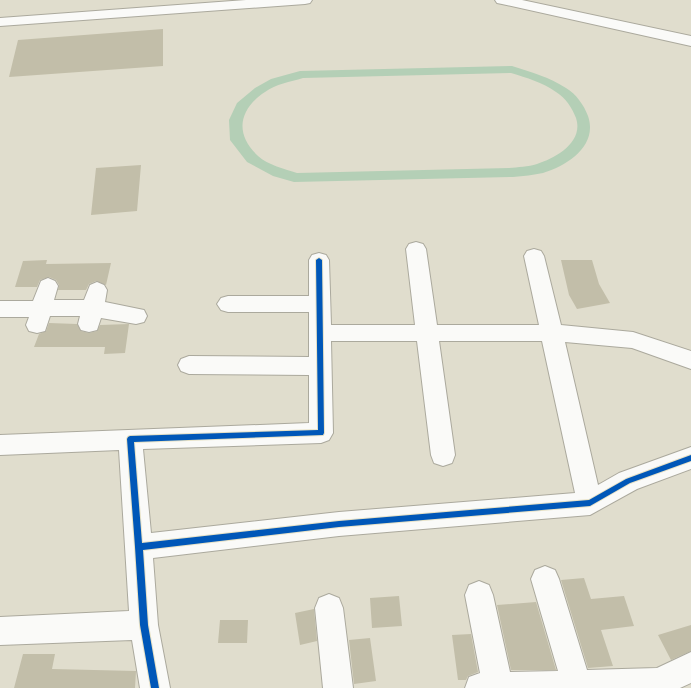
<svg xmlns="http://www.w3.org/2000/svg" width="691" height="688" viewBox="0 0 691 688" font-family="'Work Sans',sans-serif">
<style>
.green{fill:#b4cfb6;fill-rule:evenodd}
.building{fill:#c2bea9}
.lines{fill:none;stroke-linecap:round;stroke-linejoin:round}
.minor-casing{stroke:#aba99d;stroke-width:2}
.minor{fill:#fafaf8;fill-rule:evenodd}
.cycleway-casing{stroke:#e8e2c5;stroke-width:2}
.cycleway{fill:#0057b8;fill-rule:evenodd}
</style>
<rect width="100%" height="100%" fill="#e0ddcd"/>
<path class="green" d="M512,66C531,72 549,77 566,88C576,94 584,105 588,116C598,145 569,165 543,173C534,175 523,176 513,177L294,182L273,176L247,162L230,140L229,120L237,103L255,88L271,79L300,71ZM511,73C527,78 542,82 556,92C566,98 572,108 576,118C584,142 556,158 537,164C528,167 518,167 509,168L297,173C285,169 268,165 258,156C234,134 239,109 265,92C276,84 290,82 303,78Z"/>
<path class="building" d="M163,29V66L9,77L18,40Z
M141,165L137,211L91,215L96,168Z
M47,260L46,264L111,263L106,285L96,281L89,284L86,290H58L59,285L56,280L49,277L40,280L37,287H15L23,261Z
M561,260H592L599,284L610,303L577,309L569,295Z
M49,323L77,324L81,331L89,333L97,331L100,325L129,324L125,353L104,354L105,347H34L39,334L46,331Z
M584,578L591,599L624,596L634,626L601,630L613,666L588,668L561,580Z
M399,596L402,626L372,628L370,598Z
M536,602L556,670H511L497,605Z
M314,609L317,641L300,645L295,613Z
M220,620H248L247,643H218Z
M691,625V651L671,660L658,635Z
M471,634L478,672L468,676L466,680H458L452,635Z
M370,638L376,681L354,684L349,640Z
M23,654H55L52,669L136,671L135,688H14Z"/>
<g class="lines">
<g class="minor-casing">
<path id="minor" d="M246,0H312L310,3L305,4L0,26V18Z
M495,0H522L691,36V46L502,4L497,3Z
M416,242L423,244L426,249L437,325H539L524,256L527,251L534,249L541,251L544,256L561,325L633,332L691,351V369L632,348L565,342L598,485L619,473L691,447V469L637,489L590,515L339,536L153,558L158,625L170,688H140L132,640L0,645V617L129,611L119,450L0,455V435L309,423V375L189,374L181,371L178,365L181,359L189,356L309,357V312H228L221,310L217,304L221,298L228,296H309V260L312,255L319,253L326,255L329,260L331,325H415L406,249L409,244ZM331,341H417L431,455L434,463L443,466L452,463L455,455L439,341H542L575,493L339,512L151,533L143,449L321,443L329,440L333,433Z
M48,278L55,281L58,286L54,300H84L90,285L97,282L104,285L107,290L105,302L144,310L147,316L144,322L136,324L101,318L97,330L89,332L81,330L78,324L80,316H50L45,331L37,333L29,331L26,325L29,317H0V301H33L41,281Z
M545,566L555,570L559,579L587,670L657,668L691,652V683L680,688H465L469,677L480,673L465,595L469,585L479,581L489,585L493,595L510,672L558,671L531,579L535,570Z
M329,594L339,598L343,608L353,688H323L315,608L319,598Z"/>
</g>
<use href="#minor" class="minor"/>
<g class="cycleway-casing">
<path id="cycleway" d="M319,258L322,260L324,433L323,435L134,442L142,543L339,521L589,500L626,479L691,455V461L630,483L590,506L339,527L143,550L148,625L159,688H151L140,625L135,547L127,439L128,437L130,436L318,430L316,260Z"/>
</g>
<use href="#cycleway" class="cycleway"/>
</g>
</svg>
